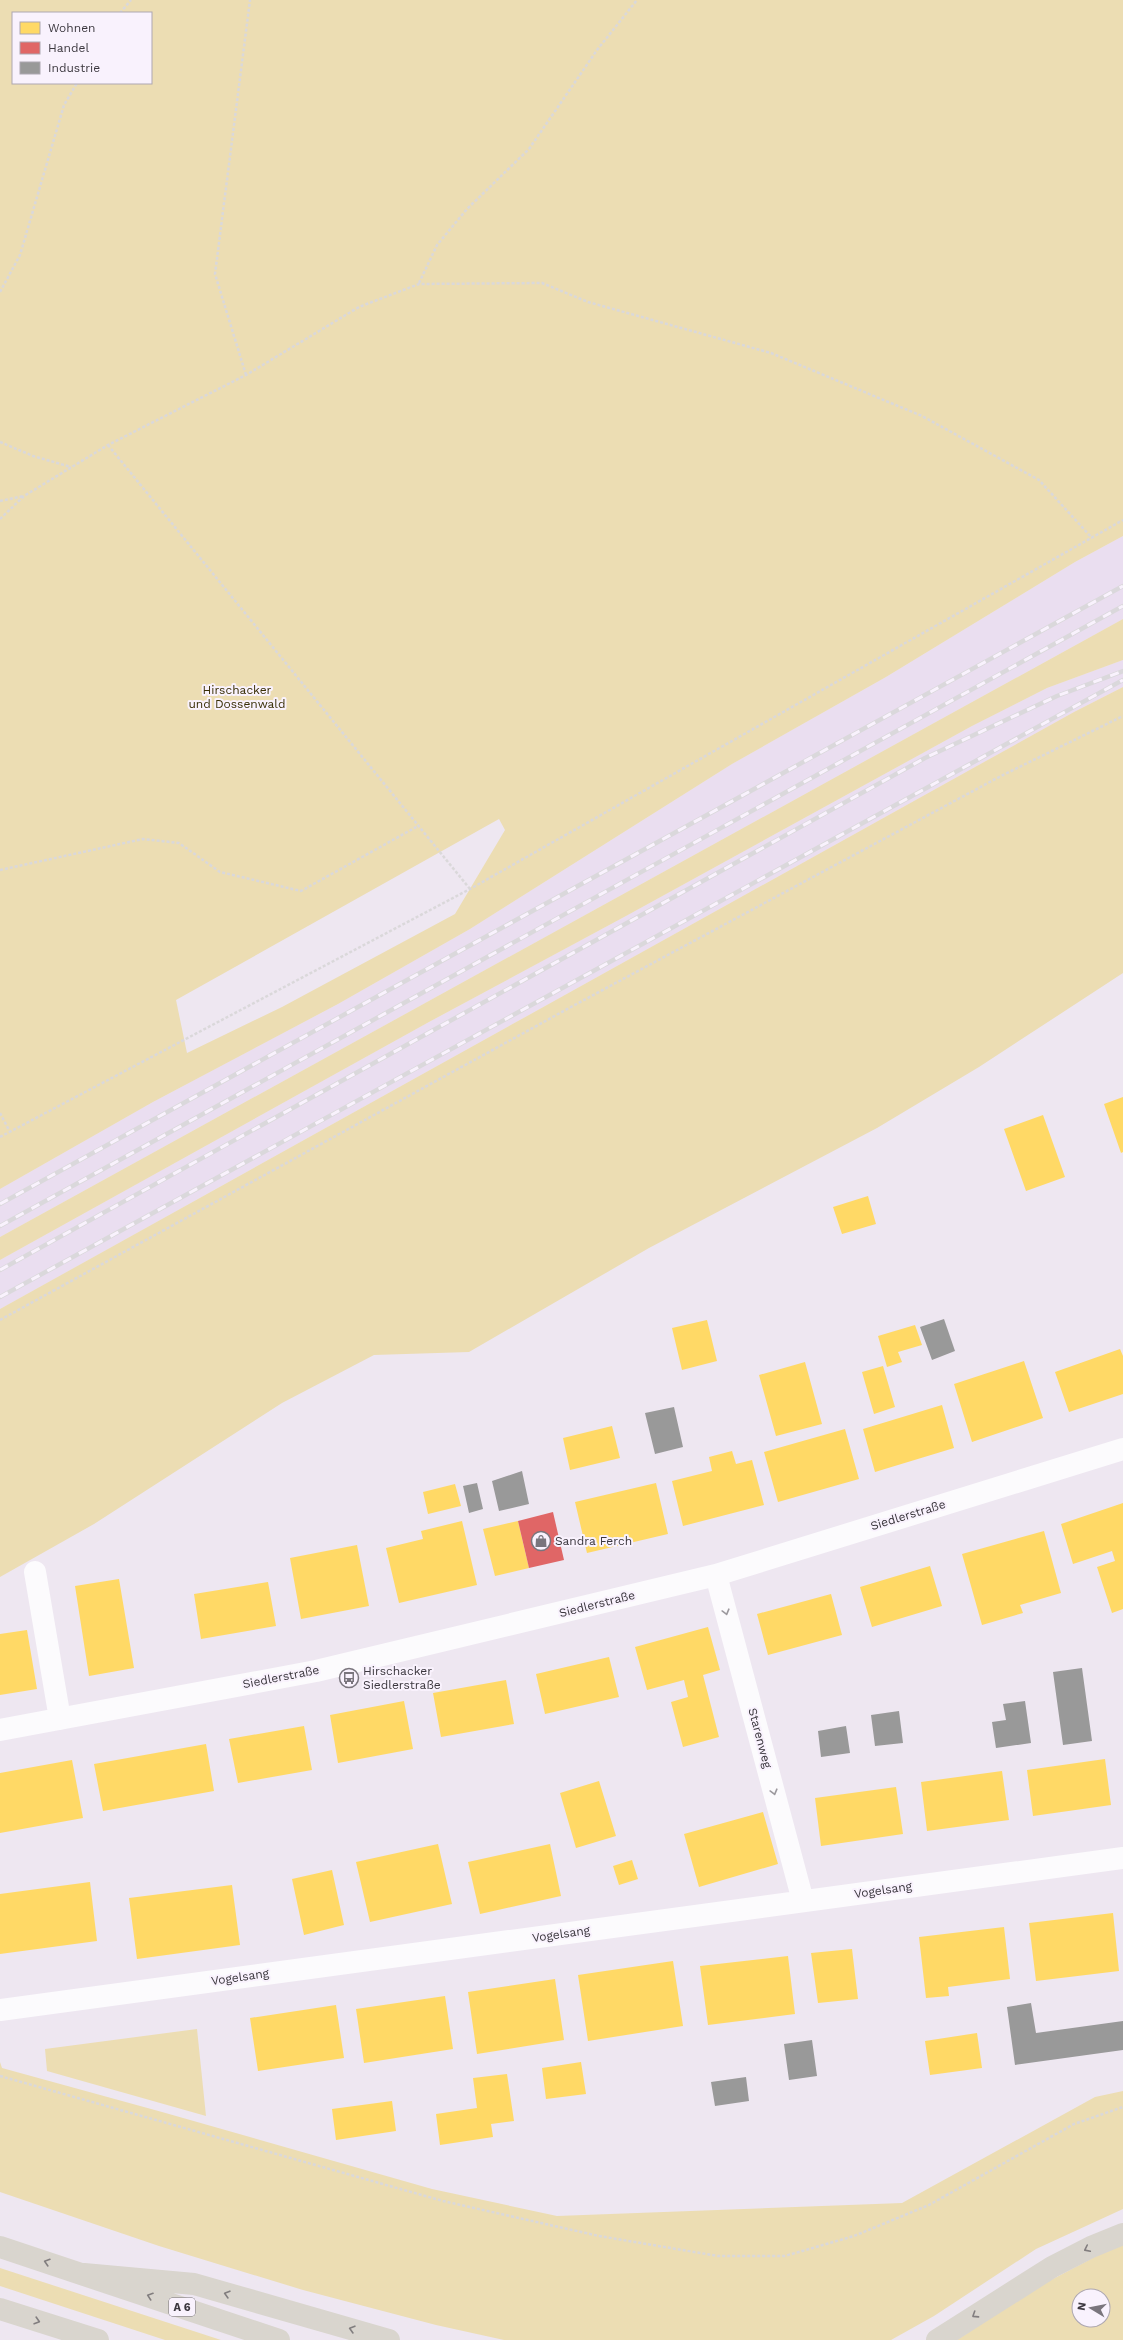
<svg xmlns="http://www.w3.org/2000/svg" width="1123" height="2340" viewBox="0 0 1123 2340" font-family="'Work Sans',sans-serif">
<style>
.built{fill:#eadef0}
.green{fill:#ecddb3;fill-rule:evenodd}
.homes{fill:#ffd966}
.shops{fill:#e06666}
.industry{fill:#999}
.lines{fill:none;stroke-linecap:round;stroke-linejoin:round}
.path{stroke:#dad8da;stroke-width:2.5;stroke-dasharray:3 2;stroke-linecap:butt}
.street{stroke:#fcfbfd;stroke-width:22}
.highway{stroke:#d9d5ce;stroke-width:22}
.rail-casing{stroke:#dad8db;stroke-width:4.5}
.rail{stroke:#f9f2fd;stroke-width:3;stroke-dasharray:9;stroke-linecap:butt}
.oneway{stroke:#9c999e}
.oneway2{stroke:#827e7f}
.labels{text-anchor:middle;dominant-baseline:central;stroke-width:4;stroke-linejoin:round;paint-order:stroke}
.shield{fill:#f9f2fd;stroke:#746f77;stroke-width:1}
.shield-label{font-size:11px;font-weight:bold;fill:#3b373e}
.park-label{font-size:12px;fill:#392f06;stroke:#f9f2fd}
.street-label{font-size:12px;fill:#3b373e;stroke:#f9f2fd}
.poi-label{font-size:12px;fill:#3b373e;stroke:#f9f2fd;text-anchor:start}
</style>
<rect width="100%" height="100%" fill="#eee7f1"/>
<path class="built" d="M1123,536V619L0,1237V1189L153,1102L338,1004L470,929L732,764L886,677L1075,562Z
M1123,660V687L1074,712L0,1309V1260L429,1022L626,916L972,726L1047,688Z"/>
<path class="green" d="M0,0H1123V536L1075,562L886,677L732,764L470,929L338,1004L153,1102L0,1189ZM13,13H151V83H13ZM499,819L505,830L455,914L282,1007L187,1053L176,1000Z
M1123,619V660L1047,688L972,726L626,916L429,1022L0,1260V1237Z
M1123,687V973L979,1067L877,1128L649,1248L469,1352L374,1355L282,1403L94,1524L0,1577V1309L1074,712Z
M197,2029L206,2116L47,2071L45,2049Z
M0,2062L2,2068L162,2112L432,2189L557,2216L902,2203L1095,2097L1123,2091V2209L1036,2249L934,2316L891,2340H504L436,2325L303,2290L159,2246L0,2192Z
M1123,2242V2340H957L1034,2289ZM1079,2296H1103V2320H1079Z
M0,2268L221,2340H165L0,2286Z"/>
<path class="homes" d="M1123,1097V1152L1121,1153L1104,1104Z
M1043,1115L1065,1177L1026,1191L1004,1129Z
M868,1196L876,1224L842,1234L833,1207Z
M707,1320L717,1361L682,1370L672,1328Z
M915,1325L922,1345L898,1352L902,1362L887,1367L878,1336Z
M1120,1349L1123,1356V1394L1069,1412L1055,1372Z
M1024,1361L1043,1418L972,1442L954,1384Z
M805,1362L822,1424L776,1436L759,1375Z
M883,1366L895,1407L874,1414L862,1372Z
M942,1405L954,1448L875,1472L863,1429Z
M612,1426L620,1458L570,1470L563,1438Z
M845,1429L859,1479L778,1502L764,1452Z
M732,1451L736,1464L752,1460L764,1505L683,1526L672,1481L712,1471L709,1457Z
M656,1483L668,1534L587,1553L575,1502Z
M455,1484L461,1506L428,1514L423,1492Z
M1123,1503V1609L1112,1613L1097,1567L1115,1561L1112,1551L1073,1564L1061,1524Z
M462,1521L477,1585L399,1603L386,1548L423,1539L421,1531Z
M518,1521L529,1568L495,1576L483,1529Z
M1044,1531L1061,1593L1020,1605L1023,1613L982,1625L962,1554Z
M357,1545L369,1606L301,1619L290,1558Z
M930,1566L942,1606L872,1627L860,1587Z
M119,1579L134,1668L89,1676L75,1586Z
M268,1582L276,1626L201,1639L194,1594Z
M831,1594L842,1635L768,1655L757,1614Z
M708,1627L720,1670L703,1675L719,1737L683,1747L671,1702L688,1697L684,1680L647,1690L635,1647Z
M27,1630L37,1689L0,1695V1634Z
M609,1657L619,1697L545,1714L536,1674Z
M506,1680L514,1724L441,1737L433,1693Z
M404,1701L413,1749L338,1763L330,1715Z
M304,1726L312,1770L238,1783L229,1739Z
M206,1744L214,1791L103,1811L94,1764Z
M1105,1759L1111,1805L1033,1816L1027,1770Z
M72,1760L83,1818L0,1833V1773Z
M1002,1771L1009,1820L927,1831L921,1782Z
M599,1781L616,1836L576,1848L560,1793Z
M896,1787L903,1834L821,1846L815,1798Z
M763,1812L778,1864L699,1887L684,1834Z
M438,1844L452,1904L370,1922L356,1862Z
M550,1844L561,1896L480,1914L468,1862Z
M632,1860L638,1879L619,1885L613,1866Z
M332,1870L344,1925L304,1935L292,1879Z
M90,1882L97,1941L0,1954V1894Z
M232,1885L240,1945L137,1959L129,1898Z
M1113,1913L1119,1971L1036,1981L1029,1923Z
M1004,1927L1010,1979L948,1987L949,1996L926,1998L919,1937Z
M852,1949L858,1999L818,2003L811,1953Z
M788,1956L795,2014L708,2025L700,1966Z
M673,1961L683,2026L588,2041L578,1975Z
M555,1979L564,2040L477,2054L468,1992Z
M445,1996L453,2049L364,2063L356,2009Z
M336,2005L344,2058L258,2071L250,2018Z
M977,2033L982,2068L930,2075L925,2041Z
M581,2062L586,2094L546,2099L542,2068Z
M507,2074L514,2121L491,2124L493,2137L440,2145L436,2114L477,2108L473,2078Z
M392,2101L396,2131L336,2140L332,2109Z"/>
<path class="shops" d="M553,1512L564,1560L529,1568L518,1521Z"/>
<path class="industry" d="M944,1319L955,1351L932,1360L920,1327Z
M674,1407L683,1447L655,1454L645,1413Z
M522,1471L529,1504L499,1511L492,1481Z
M477,1483L483,1509L469,1513L463,1486Z
M1082,1668L1092,1741L1063,1745L1053,1672Z
M1025,1701L1031,1743L996,1748L992,1722L1006,1720L1003,1704Z
M899,1711L903,1743L875,1746L871,1715Z
M846,1726L850,1753L821,1757L818,1731Z
M1031,2003L1036,2033L1123,2021V2050L1015,2065L1007,2007Z
M812,2040L817,2076L789,2080L784,2044Z
M746,2077L749,2101L715,2106L711,2082Z"/>
<g class="lines">
<path class="path" d="M120,13L131,0
M419,283L437,245L467,209L529,149L597,50L637,0
M0,292L20,255L64,105L77,83
M246,375L215,274L250,0
M0,442L33,456L71,467
M108,445L470,889
M0,501L24,496
M0,519L24,496L108,445L246,375L359,307L419,284L542,283L588,302L771,353L922,416L1039,480L1092,538
M0,870L143,839L179,843L220,872L301,891L418,826
M0,1113L10,1132
M0,1137L470,889L1123,520
M0,1320L571,1007L1001,776L1123,716
M0,2076L443,2201L599,2236L718,2256H785L854,2236L929,2205L1074,2124L1123,2107"/>
<path class="street" d="M35,1572L60,1719
M716,1575L803,1901
M0,1730L316,1671L716,1575L1123,1449
M0,2010L1123,1858"/>
<path class="highway" d="M0,2247L279,2340
M84,2274L194,2284L389,2340
M0,2309L98,2340
M937,2340L1052,2267L1091,2247L1123,2234"/>
<g class="rail-casing">
<path id="rail" d="M0,1204L1123,586
M0,1226L1123,606
M0,1270L925,758L1057,696L1123,671
M0,1297L1123,680"/>
</g>
<use href="#rail" class="rail"/>
</g>
<defs><path id="oneway-chevron" d="M-2-3.5L2.5 0L-2 3.5" fill="none" stroke-width="1.6" stroke-linecap="round" stroke-linejoin="round"/></defs>
<g class="oneway">
<use href="#oneway-chevron" transform="translate(726 1612) rotate(75)"/>
<use href="#oneway-chevron" transform="translate(774 1792) rotate(75)"/>
</g>
<g class="oneway2">
<use href="#oneway-chevron" transform="translate(1087 2249) rotate(154)"/>
<use href="#oneway-chevron" transform="translate(47 2262) rotate(-163)"/>
<use href="#oneway-chevron" transform="translate(227 2294) rotate(-164)"/>
<use href="#oneway-chevron" transform="translate(150 2296) rotate(-161)"/>
<use href="#oneway-chevron" transform="translate(975 2315) rotate(147)"/>
<use href="#oneway-chevron" transform="translate(37 2321) rotate(17)"/>
<use href="#oneway-chevron" transform="translate(352 2329) rotate(-164)"/>
</g>
<defs>
<g id="shop-ring" transform="scale(1)"><circle r="9.5" fill="#f9f2fd" stroke="#7a757d" stroke-width="1.5"/><path d="M-5-2.5h2.3a2.7 3.5 0 0 1 5.4 0H5L5.5 6h-11ZM-1.5-2.5h3a1.5 2.3 0 0 0-3 0Z" fill="#7a757d"/></g>
<g id="bus-ring" transform="scale(1)"><circle r="9.5" fill="#f9f2fd" stroke="#7a757d" stroke-width="1.5"/><path d="M-5-6H5V4H4V6H2V4H-2V6H-4V4H-5ZM-3.5-4V0h7V-4ZM-3.5 1.2v1.5H-2V1.2ZM2 1.2v1.5H3.5V1.2Z" fill="#7a757d"/></g>
</defs>
<g fill-rule="evenodd">
<use href="#shop-ring" x="541" y="1541"/>
<use href="#bus-ring" x="349" y="1678"/>
</g>
<g class="labels">
<rect class="shield" x="169" y="2298" width="26" height="18" rx="3"/>
<g class="shield-label">
<text x="182" y="2307">A 6</text>
</g>
<g class="park-label">
<text x="237" y="690">Hirschacker<tspan x="237" dy="14">und Dossenwald</tspan></text>
</g>
<g class="street-label">
<text transform="translate(908 1515) rotate(-17)">Siedlerstraße</text>
<text transform="translate(597 1604) rotate(-14)">Siedlerstraße</text>
<text transform="translate(281 1677) rotate(-11)">Siedlerstraße</text>
<text transform="translate(760 1738) rotate(75)">Starenweg</text>
<text transform="translate(883 1890) rotate(-8)">Vogelsang</text>
<text transform="translate(561 1934) rotate(-8)">Vogelsang</text>
<text transform="translate(240 1977) rotate(-8)">Vogelsang</text>
</g>
<g class="poi-label">
<text x="555" y="1541">Sandra Ferch</text>
<text x="363" y="1671">Hirschacker<tspan x="363" dy="14">Siedlerstraße</tspan></text>
</g>
</g>
<rect x="12" y="12" width="140" height="72" fill="#f9f2fd" stroke="#ada7b1"/>
<rect x="20" y="22" width="20" height="12" fill="#ffd966" stroke="#ada7b1"/>
<text x="48" y="32" font-size="12" fill="#3b373e">Wohnen</text>
<rect x="20" y="42" width="20" height="12" fill="#e06666" stroke="#ada7b1"/>
<text x="48" y="52" font-size="12" fill="#3b373e">Handel</text>
<rect x="20" y="62" width="20" height="12" fill="#999999" stroke="#ada7b1"/>
<text x="48" y="72" font-size="12" fill="#3b373e">Industrie</text>
<g transform="translate(1091 2308) rotate(280)"><circle r="19" fill="#f9f2fd" stroke="#ada7b1"/>
<path d="M0-3L7 15L0 10L-7 15Z" fill="#7a757d"/>
<text y="-6" font-size="11" font-weight="bold" text-anchor="middle" fill="#3b373e">N</text>
</g>
</svg>
